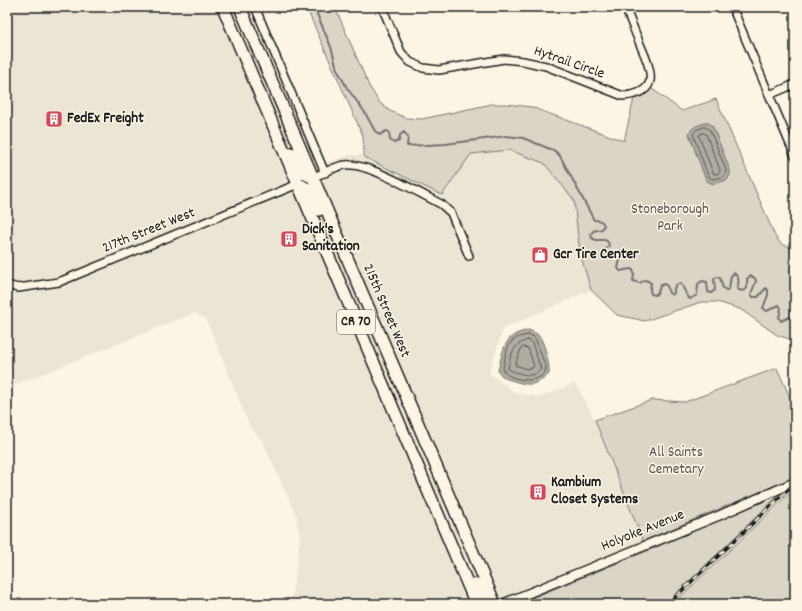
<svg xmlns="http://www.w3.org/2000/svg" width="802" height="611" viewBox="0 0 802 611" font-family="Dekko,sans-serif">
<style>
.built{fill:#ebe5d6}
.green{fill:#dbd5c8;stroke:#7c7872}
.water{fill:#b0aba1;stroke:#75726c}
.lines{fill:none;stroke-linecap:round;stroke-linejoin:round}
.shore{stroke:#575551;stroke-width:1}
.stream{stroke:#75726c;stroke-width:2}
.minor-casing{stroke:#1c1c1c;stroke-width:10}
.tertiary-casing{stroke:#1c1c1c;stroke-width:11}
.primary-casing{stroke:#1c1c1c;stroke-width:14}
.minor{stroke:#fcf5e5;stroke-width:7}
.tertiary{stroke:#fcf5e5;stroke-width:8}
.primary{stroke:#fcf5e5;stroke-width:11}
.rail-casing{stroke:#1c1c1c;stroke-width:3.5}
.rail{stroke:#fcf5e5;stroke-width:2;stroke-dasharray:6;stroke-linecap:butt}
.labels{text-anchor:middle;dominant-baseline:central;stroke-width:3;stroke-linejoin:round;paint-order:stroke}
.shield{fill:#fcf5e5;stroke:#5f5d58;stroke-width:1}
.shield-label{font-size:14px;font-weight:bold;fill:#1c1c1c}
.street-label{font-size:15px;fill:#1c1c1c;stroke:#fcf5e5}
.poi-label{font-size:15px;font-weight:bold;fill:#1c1c1c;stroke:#fcf5e5;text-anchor:start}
.park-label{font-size:15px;fill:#555450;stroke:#fcf5e5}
</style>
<rect width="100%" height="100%" fill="#fcf5e5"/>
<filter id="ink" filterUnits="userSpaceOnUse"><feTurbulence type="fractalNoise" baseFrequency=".025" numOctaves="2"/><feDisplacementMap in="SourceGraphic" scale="8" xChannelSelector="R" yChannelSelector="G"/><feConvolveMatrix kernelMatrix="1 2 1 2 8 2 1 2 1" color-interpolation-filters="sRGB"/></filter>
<g filter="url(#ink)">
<path class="built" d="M7,7H246L314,167L350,155H364L367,158L471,154L509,150L544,163L574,200L580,253L591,290L503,329L489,373L516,393L540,397L575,383L595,420L647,551L517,604H291L300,539L296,515L263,442L250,427L206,319L195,313L7,388Z"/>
<path class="green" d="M306,7H335L369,86L379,102L390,111L406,118L422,119L492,104H507L531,107L624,141L634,98L645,94L651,88L682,111L716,99L775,236L781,244L795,249V337L792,340L777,335L740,309L717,302H701L645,321L617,315L591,290L580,253L574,200L544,163L509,150L471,154L442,195L366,158L364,155L363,136Z
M777,368L795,409V477L643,541L595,420L652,400L685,402Z
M795,488V604H673Z
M780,494L665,604H517L647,551Z"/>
<path class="water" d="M705,123H709L713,127L730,170V175L727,180L713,184L707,181L704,175L689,134C691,127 698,125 705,123Z
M529,330C533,332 537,333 540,337C545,345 550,366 549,374C536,386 530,386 514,381C506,379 503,378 498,371C501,359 503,340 516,334C520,332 525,331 529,330Z"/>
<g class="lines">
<path class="shore" d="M705,127L710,130L726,170C726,178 719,178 713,179L710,178L707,173L693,134L696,130Z
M704,133L706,134L720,170L719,173L714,174L712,170L699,136L700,134Z
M528,335L533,336L536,340L546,368C544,386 508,381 503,370C504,361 506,348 512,341C516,337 523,336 528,335Z
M528,340L532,343L541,369C533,380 520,373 509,370L508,368C511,354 513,344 528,340Z
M523,347L528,348L534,366L532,368L527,369L515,365L521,349Z"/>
<path class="stream" d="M314,7L331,47L337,69L347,88L364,111L375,131L380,135L386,131L389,132L390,140L394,143L399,141L400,135L404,132L408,137L407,146L446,144L507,136L523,138L555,151L560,156L594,220C598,220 602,220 604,225L602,229L593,231L591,234L592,238L596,240H605L608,242L609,246L602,253L604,256H612L618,254L621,255L618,268L620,271L630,269L633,270L634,274L633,281L640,283L645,280L648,281L651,283L650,290L651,294L655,295L658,292L660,286L664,284L667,286L669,293L672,295L674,293V288L676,285L680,283C685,288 685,295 690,299L697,295L698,284L702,281L707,282L708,292L711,293L715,290L714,279L717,277L720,278L723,288L726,290L729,289L731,276L734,273C740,278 739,282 737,289C741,291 743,292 747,288V279L750,276L755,278L756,281L751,294L753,297H758L766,288L768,290V295L763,308L767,311L779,305L781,308L779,318L781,321L790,317L794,318L795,323L793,328L795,331"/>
<g class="minor-casing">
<path id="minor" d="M255,7L325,173
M382,7L401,52L410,62L423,68L439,70L504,59L523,61L546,66L623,96C662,93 651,70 640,44C635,32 630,19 625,7
M732,7L795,156
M769,95L795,84
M313,177C323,174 335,166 345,165C367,162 419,193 441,204L451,213L469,256
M7,285L18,288L59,282L298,184"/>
</g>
<g class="tertiary-casing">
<path id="tertiary" d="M502,604L718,516L795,482"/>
</g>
<g class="primary-casing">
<path id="primary" d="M223,7L476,604
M240,7L495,604
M291,153C296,163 301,175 313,177
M298,184C310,187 314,199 319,210
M475,584L487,604"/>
</g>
<use href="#minor" class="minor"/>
<use href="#tertiary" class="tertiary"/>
<use href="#primary" class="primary"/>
<g class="rail-casing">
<path id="rail" d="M668,604L795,483"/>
</g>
<use href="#rail" class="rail"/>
</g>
</g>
<defs>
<g id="building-square" transform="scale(0.9)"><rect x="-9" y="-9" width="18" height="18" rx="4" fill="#d1495b" stroke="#fcf5e5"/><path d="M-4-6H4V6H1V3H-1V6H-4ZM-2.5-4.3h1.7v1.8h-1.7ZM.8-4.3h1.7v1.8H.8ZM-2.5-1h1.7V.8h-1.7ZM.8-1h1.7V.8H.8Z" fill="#fff"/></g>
<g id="shop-square" transform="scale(0.9)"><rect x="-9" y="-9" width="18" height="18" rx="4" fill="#d1495b" stroke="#fcf5e5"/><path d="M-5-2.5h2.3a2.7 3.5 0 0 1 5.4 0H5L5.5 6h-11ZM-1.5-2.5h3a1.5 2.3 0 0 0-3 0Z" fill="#fff"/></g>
</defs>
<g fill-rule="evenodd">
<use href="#building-square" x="54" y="119"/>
<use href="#building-square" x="289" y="239"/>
<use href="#shop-square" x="540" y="255"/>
<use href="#building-square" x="538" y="492"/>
</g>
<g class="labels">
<rect class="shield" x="337" y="310" width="38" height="24" rx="3"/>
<g class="shield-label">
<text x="356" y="322">CR 70</text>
</g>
<g class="street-label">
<text transform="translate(569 63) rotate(19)">Hytrail Circle</text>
<text transform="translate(149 231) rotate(-22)">217th Street West</text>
<text transform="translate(386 311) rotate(67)">215th Street West</text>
<text transform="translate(643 531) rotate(-22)">Holyoke Avenue</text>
</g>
<g class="poi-label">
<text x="67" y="119">FedEx Freight</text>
<text x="302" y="230">Dick's<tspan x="302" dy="17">Sanitation</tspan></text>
<text x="553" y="255">Gcr Tire Center</text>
<text x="551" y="483">Kambium<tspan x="551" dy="17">Closet Systems</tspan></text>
</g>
<g class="park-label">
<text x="670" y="210">Stoneborough<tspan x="670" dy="17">Park</tspan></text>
<text x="676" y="453">All Saints<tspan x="676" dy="17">Cemetary</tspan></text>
</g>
</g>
<rect width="802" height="611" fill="none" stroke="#fcf5e5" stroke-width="24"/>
<rect x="12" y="12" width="778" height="587" fill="none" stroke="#1c1c1c" stroke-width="1.5" filter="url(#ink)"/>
</svg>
